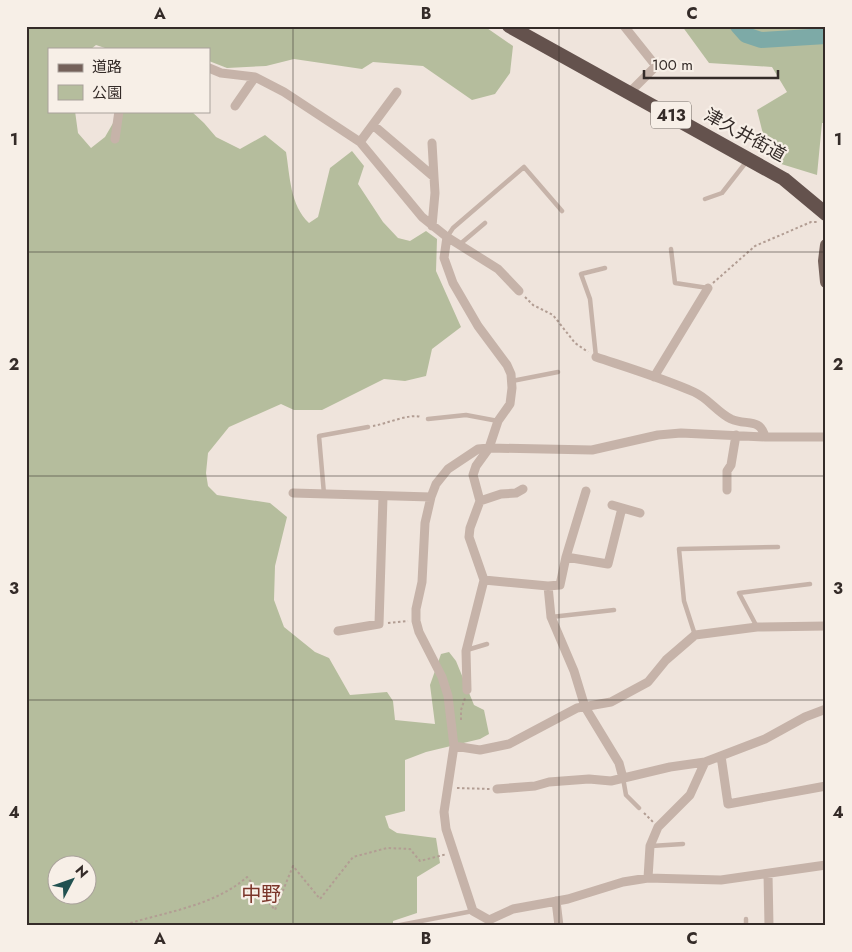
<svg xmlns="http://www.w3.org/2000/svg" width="852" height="952" viewBox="0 0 852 952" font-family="Jost,'Noto Sans JP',sans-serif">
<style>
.green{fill:#b5bd9d;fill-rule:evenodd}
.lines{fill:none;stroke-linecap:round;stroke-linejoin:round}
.river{stroke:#7daaa7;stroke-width:16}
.path{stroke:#b29d93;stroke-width:2;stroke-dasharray:2.5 2.5;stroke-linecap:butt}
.service{stroke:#c6b3a9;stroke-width:4.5}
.minor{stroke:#c6b3a9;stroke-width:9}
.primary{stroke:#74615a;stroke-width:12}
.trunk{stroke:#64524d;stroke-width:14}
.grid{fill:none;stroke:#342b28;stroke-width:1;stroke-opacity:0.55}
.labels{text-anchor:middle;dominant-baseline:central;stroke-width:4.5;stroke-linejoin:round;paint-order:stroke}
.shield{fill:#f7efe7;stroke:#6e6661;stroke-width:1}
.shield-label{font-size:16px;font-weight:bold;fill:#342b28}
.street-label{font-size:18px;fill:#342b28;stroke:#f7efe7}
.quarter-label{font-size:20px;fill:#7b3529;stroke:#f7efe7}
.neatline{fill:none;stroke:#342b28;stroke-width:2}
.grid-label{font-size:16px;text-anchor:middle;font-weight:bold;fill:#342b28}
</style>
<rect width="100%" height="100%" fill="#efe4dc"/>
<path class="green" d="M26,26H259L266,28L272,26H484L513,46L510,73L495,94L472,100L423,66L373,62L362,69L294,59L266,66L227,68L209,61V49H108L96,45L91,49H49V111H75L78,133L91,148L105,137L120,111H191L204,123L216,137L240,149L265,135L286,152C290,176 290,205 309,223L318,217L330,168L352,151L364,166L358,184L383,222L398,238L410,241L426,231L437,239L436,271L461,327L432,349L426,376L405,381L384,379L322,410H294L281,404L229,427L208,453L206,473L208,486L217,495L270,503L287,517L275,566L274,600L284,627L315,652L329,658L350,695L387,692L393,701L395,720L435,724L430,685L441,654L449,652L456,661L474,705L484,710L489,734L480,739L426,752L405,760V811L385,816L389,828L397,833L436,838L440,863L417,877V913L393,921V926H26ZM58,864H88V894H58Z
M682,26H826V123H822L817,175L778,163L765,142L757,110L787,92L772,67L709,63Z"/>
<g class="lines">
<path class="river" d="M738,26L746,35L761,40L826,36"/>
<path class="path" d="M713,283L755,246L811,222H817
M525,297L533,305L553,315L575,343L588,352
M373,426C386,424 410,413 421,417
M388,623L408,621
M461,720V710L465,698
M457,788L490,789
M644,813L653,822
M121,926C163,912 213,907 247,877L275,910L293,866L320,899L353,857L387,848L410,849L420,861L447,854"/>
<path class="service" d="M705,199L722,193L747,161
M447,237L453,228L524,167L562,211
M459,245L485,223
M671,249L675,283L708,288
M596,357L590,299L581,274L605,268
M512,381L558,372
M428,419L466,415L498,421
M324,494L319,436L368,427
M551,617L614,610
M757,627L739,593L810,584
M695,635L684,601L679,549L778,547
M467,650L487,644
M623,778L626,795L639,808
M651,846L683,844
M746,919V926
M395,926L473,911"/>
<path class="minor" d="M624,26L656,66L629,93
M209,68L221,73L255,77L284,92L360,142L422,217L447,237L444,258L453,283L478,326L507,365L511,374L512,388L510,404L498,421L489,448L476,466L473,475L480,501L470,528L469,537L484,580L466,651L467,690
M235,106L255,77
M373,125L434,177L435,193L432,226
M115,139L119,111
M360,142L397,92
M432,143L434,177
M447,237L498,269L519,291
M596,357C629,368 662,378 694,392C708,398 717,412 731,419C746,426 760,417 765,437
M654,377L708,288
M727,490V471L731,465L736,435
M293,493L431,497
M480,501L501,494L516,493L523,489
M612,505L640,513
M566,557L608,564L622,508
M484,580L548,586L560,585L566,557L586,491
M548,586L551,617L574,671L585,707L619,763L623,778
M338,631L379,624L383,497
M454,746L480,750L509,744L577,708L611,702L648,682L666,660L695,635L757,627L826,626
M721,756L728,804L826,786
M497,789L535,786L549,782L589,779L611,781L670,767L705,762L765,739L805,717L826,709
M768,874L769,926
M648,878L650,846L658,827L690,795L705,762
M556,901L559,926
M489,920L473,911L446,829L444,812L454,746L448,696L442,677L419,632L416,621V609L422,582L425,523L431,497L436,484L448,469L478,449L489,448L592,450L658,435L681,433L765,437H826
M489,920L513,909L568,899L623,882L648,878L721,880L826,865"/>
<path class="primary" d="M826,245L824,261L826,282"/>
<path class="trunk" d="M509,26L784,179L826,214"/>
</g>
<path class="grid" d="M293,26V926M559,26V926M26,252H826M26,476H826M26,700H826"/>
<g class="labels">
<rect class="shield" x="651" y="101.5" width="40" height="27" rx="4"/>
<g class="shield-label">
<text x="671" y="115">413</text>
</g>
<g class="street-label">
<text transform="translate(745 135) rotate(29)">津久井街道</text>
</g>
<g class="quarter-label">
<text x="261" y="894">中野</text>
</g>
</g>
<rect width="852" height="952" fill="none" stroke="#f7efe7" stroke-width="55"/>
<rect x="48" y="48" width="162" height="65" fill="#f7efe7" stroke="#a9a19b"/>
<rect x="58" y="64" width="25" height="8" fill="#74615a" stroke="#a9a19b"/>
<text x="92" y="72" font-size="15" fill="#342b28">道路</text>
<rect x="58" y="85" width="25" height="15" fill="#b5bd9d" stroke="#a9a19b"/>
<text x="92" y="98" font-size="15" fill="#342b28">公園</text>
<g transform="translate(72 880) rotate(49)"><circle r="24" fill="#f7efe7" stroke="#a9a19b"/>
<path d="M0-4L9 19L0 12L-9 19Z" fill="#215150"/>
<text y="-8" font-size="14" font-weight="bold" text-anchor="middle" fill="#342b28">N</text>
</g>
<path d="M644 70v8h134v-8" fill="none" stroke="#342b28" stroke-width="2.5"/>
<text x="652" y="70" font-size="15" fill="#342b28" stroke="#f7efe7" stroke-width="4" paint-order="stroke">100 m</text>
<rect x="28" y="28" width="796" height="896" class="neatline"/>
<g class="grid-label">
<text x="160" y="19">A</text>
<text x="426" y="19">B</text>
<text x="692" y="19">C</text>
<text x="14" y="145">1</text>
<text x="838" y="145">1</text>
<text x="14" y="370">2</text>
<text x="838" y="370">2</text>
<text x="14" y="594">3</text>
<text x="838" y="594">3</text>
<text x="14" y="818">4</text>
<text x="838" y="818">4</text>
<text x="160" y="944">A</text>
<text x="426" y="944">B</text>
<text x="692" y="944">C</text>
</g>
</svg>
